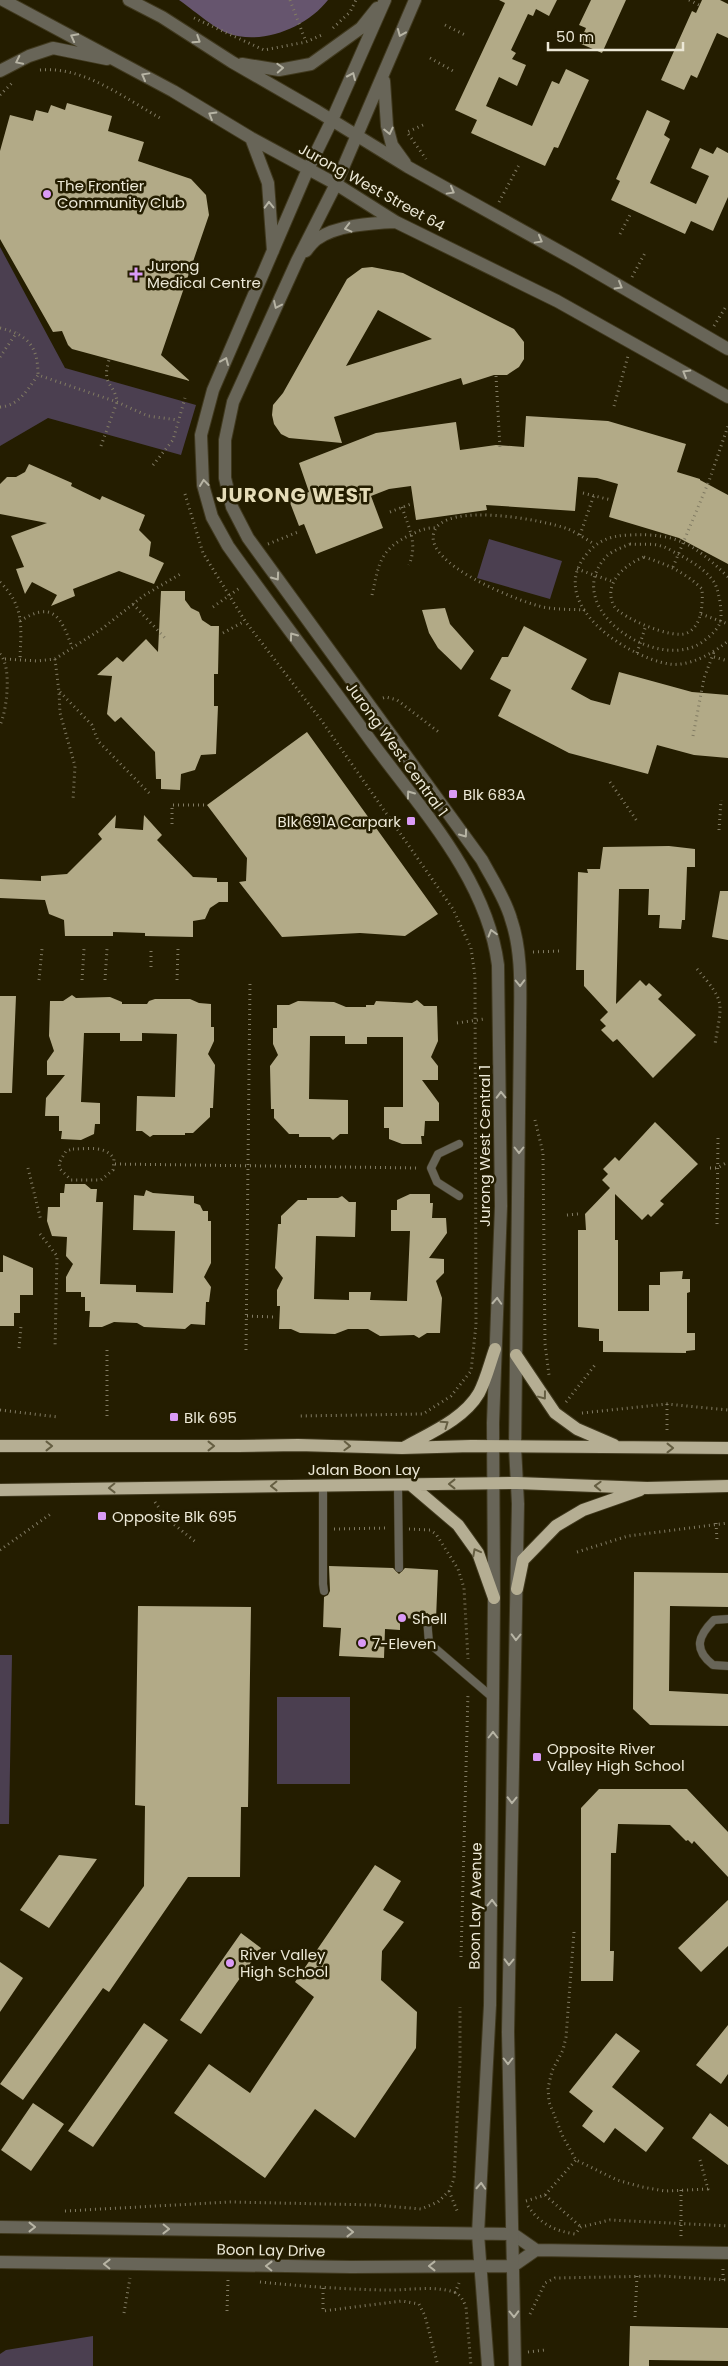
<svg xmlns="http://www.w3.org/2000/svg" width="728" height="2366" viewBox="0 0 728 2366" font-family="Poppins,sans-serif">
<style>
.green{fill:#4b3f50}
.water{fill:#66556e}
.building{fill:#b2aa87;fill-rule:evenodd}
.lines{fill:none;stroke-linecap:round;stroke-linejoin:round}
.service-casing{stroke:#40391e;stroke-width:9}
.minor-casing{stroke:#40391e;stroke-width:14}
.tertiary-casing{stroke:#40391e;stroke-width:14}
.primary-casing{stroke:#40391e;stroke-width:14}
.path{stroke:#817b63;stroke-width:3;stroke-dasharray:1 4;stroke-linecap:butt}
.service{stroke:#686558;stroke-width:8}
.minor{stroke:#686558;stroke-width:12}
.tertiary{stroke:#686558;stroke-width:12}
.primary{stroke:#b5ae93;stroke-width:12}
.oneway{stroke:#b7b4a4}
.oneway2{stroke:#655e42}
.poi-dot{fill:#da9af6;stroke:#241d00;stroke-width:2}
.labels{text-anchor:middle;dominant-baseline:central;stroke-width:5;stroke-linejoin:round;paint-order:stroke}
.poi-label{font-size:15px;fill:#ece8d6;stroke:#241d00;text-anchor:start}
.street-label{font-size:15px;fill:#ece8d6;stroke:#241d00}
.district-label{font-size:20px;font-weight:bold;letter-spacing:1px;fill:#e5dcb8;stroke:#241d00}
</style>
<rect width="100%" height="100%" fill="#241d00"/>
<path class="green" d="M0,247L65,368L196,405L181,455L48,418L0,446Z
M489,539L562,561L550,599L477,578Z
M0,1655H12L9,1824H0Z
M277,1697H350V1784H277Z
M93,2336V2366H0V2354L6,2350Z"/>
<path class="water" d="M179,0H328C306,28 261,46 227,33C214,28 192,9 179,0Z"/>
<path class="building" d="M499,0H557L549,16L536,9L533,16L528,14L511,50L516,53L512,59L526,65L517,86L499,77L486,106L532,126L552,81L559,84L566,69L589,80L558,148L554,147L545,166L471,133L477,120L455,110L505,3Z
M591,0H626L602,53L579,43L586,28L579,25Z
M702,0H720L728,4V38L717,33L697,78L691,75L684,90L661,80L692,11L696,13Z
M67,103L112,116L108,131L144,142L138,161L191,179L206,195L209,215L161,355L190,381L72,349L68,345L62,331L53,332L0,239V151L10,115L33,121L36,110L48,113L51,105L65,110Z
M647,110L670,121L664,135L670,139L650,183L696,204L709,176L691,168L700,148L713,154L717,147L728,153V197L713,231L691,221L685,234L611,200L620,181L616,179Z
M372,267L403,273L514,329L524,342V359L519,367L507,375H494L463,385L461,378L334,417L342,443L289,438L281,434L274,424L272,415L273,405L283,393L347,279L362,268ZM378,310L432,339L346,366Z
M526,416L608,421L686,444L677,472L700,479V480L728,495V564L679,538L609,517L618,484L597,478L578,477L575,511L486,505L487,510L416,520L411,486L389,489L371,496L383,528L316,554L304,524L299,526L289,500L309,492L299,463L376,433L456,422L460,450L496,445L524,447Z
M29,464L72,483L71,486L100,500L102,496L145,515L139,530L151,542L149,556L164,563L154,584L119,571L73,589L75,596L51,606L57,595L32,582L25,594L16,569L24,567L11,536L47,523L0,514V484L7,477H16L25,472Z
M161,591H185V600L191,608L199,612L202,620L211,626H219L218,674H214V706H218L216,754L201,755L195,770L181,774L180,790L161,789V779H156L155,752L121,717L115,722L107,714L112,676L97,675L117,657L123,662L146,639L158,652Z
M445,608L450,624L474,651L461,670L438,648L429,633L422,610Z
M524,626L587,659L571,689L591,700L610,705L619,672L692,692L728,695V758L694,755L657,745L648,774L569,753L498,716L511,690L490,679L502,657H508Z
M307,732L438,914L405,936L360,933L282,937L239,882L246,881L247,858L207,805Z
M116,815L115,828L143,830L144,815L162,835L157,840L193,877L217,878V882H228V902H219L210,908L205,919L193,921V937L145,936V933L113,932V936H65L64,920L49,914L45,900L0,898V879L41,881V876L67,874L102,839L98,834Z
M669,846L695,849V867H687L685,920H682L681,929L659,928L660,915H648L649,889H619L616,1004L640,980L646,986L649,983L662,995L658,999L696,1035L653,1078L617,1039L613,1042L601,1030L606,1026L600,1020L608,1012L584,986V970H576L578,872L588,873L587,869H600L603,847Z
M720,891H728V940L712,937Z
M72,995L76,998L110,997L122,1002V1004H147L149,1001L155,999H190L199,1003L211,1004V1027H214V1041L208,1054L215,1065L213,1108H210V1117L193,1133H185V1135H153L150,1137L142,1131H136L137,1096L175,1097L177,1034L142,1033V1041H120V1033H84L81,1102L100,1103V1124H95L94,1134L81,1140L61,1139L62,1131H59V1116H45L46,1098L65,1075H47V1061L54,1051L49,1036L50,1001H63Z
M0,996H16L12,1093H0Z
M417,1000L424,1006H437L438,1041L431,1057L438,1066V1080H422L439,1103V1121H425L424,1136H421L422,1144H402L389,1139V1128H384V1107H403V1037H367V1044H345V1036H310L309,1099L348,1100V1134H340L333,1140L330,1137H299V1134H289L274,1118V1109H271L270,1066L278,1055L273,1044V1028H277V1005H289L298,1001L334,1002L346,1007H366V1005H374L376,1001L412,1003Z
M655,1122L698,1164L660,1201L664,1204L651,1217L648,1214L642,1220L615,1194V1240H618V1311H649V1285H660V1272L683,1271L682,1279H690V1292L687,1293V1333H695V1350L686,1351V1353L603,1352V1341H599V1329L578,1327V1230H586L585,1214L610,1188L602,1180L608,1174L603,1169L615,1157L619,1161Z
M65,1184H85L91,1189H97L96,1202H103L100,1284L136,1285V1292L173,1293L175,1231L133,1230L134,1195L144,1196L146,1190L153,1193L194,1196V1203L200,1205L203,1211H208V1221H211V1263L204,1277L211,1287L209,1302H206L205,1325L191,1324L185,1329L144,1327L137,1323L114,1322L102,1327H89L90,1311H85V1297H81V1292H66V1277L73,1264L66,1256L67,1237L52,1236L47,1221L48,1207H60V1193H64Z
M410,1194H430V1203H433L432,1218H446L447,1233L429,1258L444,1259V1273L436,1281L442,1298L440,1333H427L419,1338L414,1335L380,1336L368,1329H348L335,1334L300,1333L291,1329H279L280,1306H277V1290L283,1278L275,1268L278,1224H281V1216L298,1200H307V1198H338L342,1196L349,1202H356L355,1237L316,1236L314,1299L349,1300V1292H371L370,1300L407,1301L410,1231H391V1210H397V1200Z
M3,1255L33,1268V1295H20V1313H14V1326H0V1272H3Z
M329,1566L393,1568L399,1574L405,1568L438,1570L436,1619L427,1613L421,1619L400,1618V1630L385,1629L384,1658L339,1656L341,1628L323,1627L324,1597L328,1595L330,1591Z
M634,1572L728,1573V1607L670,1606L669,1691L728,1694V1726L650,1725L633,1709Z
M138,1606L251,1607L248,1807H241L240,1877H188L109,1992L103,1988L23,2100L0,2084L144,1886L145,1806L135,1805Z
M599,1789H687L728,1832V1877L694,1841L692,1844L688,1840L686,1841L670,1825L618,1824L616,1853H611L610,1951H614L613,1981H581V1808Z
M59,1855L97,1859L49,1928L20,1910Z
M375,1865L401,1881L383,1910L404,1922L382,1951L381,1980L417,2012L416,2048L355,2138L315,2109L265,2178L174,2113L209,2064L250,2093L314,1997L295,1982Z
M728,1900V1946L701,1972L678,1948Z
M241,1933L261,1948L201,2034L180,2020Z
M0,1962L23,1978L0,2012Z
M144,2023L168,2040L93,2147L68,2131Z
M728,2025V2074L721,2084L696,2065Z
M616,2033L640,2051L612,2087L664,2128L646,2152L615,2128L604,2143L582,2126L593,2111L569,2092Z
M33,2103L64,2124L31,2171L1,2150Z
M710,2113L728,2127V2165L692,2138Z
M630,2326L728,2328V2361L649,2360V2366H629Z"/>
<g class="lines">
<g class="service-casing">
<path id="service" d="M459,1196L437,1182L431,1168L438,1154L459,1144
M323,1485V1584L324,1591
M398,1485L399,1568
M427,1619L429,1643L492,1697
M728,1619L714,1620C698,1636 693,1649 713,1665L728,1666"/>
</g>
<g class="minor-casing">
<path id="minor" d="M513,2234L536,2250L728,2253
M513,2266L536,2250"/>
</g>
<g class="tertiary-casing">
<path id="tertiary" d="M3,0L173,91L251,138L336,184L396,222L557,301L728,397
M129,0L162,17L232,62L317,111L408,167L577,261L728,349
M385,0L332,120L308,169L213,390L201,435L203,485L212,517L228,546C275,612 324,676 371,741C421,809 487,879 498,965L501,1206L493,1423L494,1598L490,2005L478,2234L488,2366
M415,0L336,184L297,261L233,402L225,440V478L232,507L248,538L482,860C492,879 505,898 511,919C523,954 520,993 520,1030L515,1447L518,1504L508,2032L515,2366
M242,64L279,70L311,64L361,28L377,8
M0,71L29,56L53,48L107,59
M384,81L387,126L392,145L405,163
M251,138L268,183L273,251
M306,251C309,247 313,242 317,239C337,225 372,223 396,222
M0,2227L513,2234
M0,2262L351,2267L513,2266"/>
</g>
<g class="primary-casing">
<path id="primary" d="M516,1355L555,1413L577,1429L614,1445
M0,1446H238L298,1445L402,1448L471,1446L728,1448
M405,1447C430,1433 464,1419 479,1393C486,1380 490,1363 495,1349
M411,1485L458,1525L478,1553L494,1598
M0,1490L517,1483L647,1488L728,1486
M517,1589L523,1560L556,1526L583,1510L640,1490"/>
</g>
<path class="path" d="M290,0L306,42
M689,0L699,5
M194,18L264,50L306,42L324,34
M445,25L465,35
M333,28L350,12L356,0
M430,58L455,72
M40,70C83,66 123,97 160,118
M0,95L12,83
M423,125L407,132L426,159
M499,202L519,165
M620,234L631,213
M632,277L646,251
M714,326L727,305
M0,328C28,335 38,346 38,375
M0,357L17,332
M496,376L500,448
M614,406L628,356
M0,407C19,406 28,389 38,375L117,402L148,416L178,420
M101,446L117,402C115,383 101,386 109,360
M153,465L173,440L185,398
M583,493L611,500
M185,494L203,553L245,621L321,720L453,909L471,948L475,976L476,1325L471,1371L451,1396L423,1414L298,1416
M402,507C409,529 418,543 409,565
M390,512L411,504
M580,535L594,495
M268,544L298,532
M630,544C640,545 652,543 661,546C667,547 673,552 678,554C691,561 705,569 714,582C719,590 723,614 720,623C717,630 711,635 705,640C660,677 557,607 607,556C612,551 623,547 630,544Z
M644,557C666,564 685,572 702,589C703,604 702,626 687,633C674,640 621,618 614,606C602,583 626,564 644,557Z
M673,567L709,481L728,426
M577,569L614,582
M728,577C693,543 677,533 628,535C609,536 597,541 586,555C546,604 627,657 669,664C689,667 714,653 728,641
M0,582C25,607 21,627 20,660
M372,595C379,564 379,550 410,535C419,531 426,527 436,528
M133,604L165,638
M213,607L241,587
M585,610C570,609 553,610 539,606C516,600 423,564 434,532C445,501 544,520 568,529C577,533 586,539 594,544
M701,614L728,624
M20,621C53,600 61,617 72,647
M223,633L245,621
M637,653L646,625
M0,654C12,666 7,711 0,725
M714,657L728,661
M5,659L37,661L55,659L103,628L143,596L182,573
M55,659L59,692L60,713L75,766L73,800
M60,692L92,725L98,741L151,795
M383,698L386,697L397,700L440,733
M693,736L704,678L714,652
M610,782L637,821
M172,824V805H207
M719,830L721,800
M533,952L560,951
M151,967V950
M697,969C726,1003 722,1001 715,1044
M39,980L42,949
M82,980L84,949
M105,980L107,949
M177,980L178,949
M457,1023L484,1019
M535,1120L543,1153L545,1344L549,1375
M73,1149C87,1149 106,1145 114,1159L113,1170L101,1180H71L60,1169L59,1163L66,1151Z
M115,1164L419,1168
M28,1168L41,1221
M710,1168H717L728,1162
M567,1215L578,1214
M717,1224L718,1138
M40,1234L57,1256L55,1348
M247,1316L273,1317
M19,1348L21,1326
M246,1350L250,981
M566,1402L595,1365
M667,1404V1433
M0,1410L58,1417
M582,1413L667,1404L728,1410
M107,1416V1348
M155,1502L166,1518L197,1543
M716,1523L717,1540
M334,1529L388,1528
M409,1529L430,1530L436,1534L458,1569L464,1588L468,1659
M0,1550L52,1513
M577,1552L628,1536L728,1523
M574,1932L566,2037L563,2050L552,2071L548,2088L549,2102L563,2137L576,2160L617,2180L642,2187L665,2191L708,2189L700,2160
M461,1957L468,1693
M681,2190V2239
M449,2191L458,2213
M545,2195L576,2160
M526,2201L545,2195L581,2227
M528,2206C540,2224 555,2231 575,2234L581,2227L610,2220L728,2226
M65,2211L230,2202L375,2205L421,2209L438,2202L449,2191L454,2179L460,2063V2007
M723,2280V2266
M260,2282C300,2286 340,2289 381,2290C404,2291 432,2285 454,2292C461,2295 463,2300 466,2307L471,2366
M323,2288V2311L402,2301L419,2304L425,2316L438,2366
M455,2293L459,2283
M227,2311L228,2280
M124,2313L130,2278
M530,2314L545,2283L555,2278L660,2276L728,2280
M635,2317L637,2276
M528,2352L545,2350"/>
<use href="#service" class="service"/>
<use href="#minor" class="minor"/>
<use href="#tertiary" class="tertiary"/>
<use href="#primary" class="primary"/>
</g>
<defs><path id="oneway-chevron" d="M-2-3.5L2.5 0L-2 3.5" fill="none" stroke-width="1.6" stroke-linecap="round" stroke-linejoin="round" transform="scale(1.25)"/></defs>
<g class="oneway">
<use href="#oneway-chevron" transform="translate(401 33) rotate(113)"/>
<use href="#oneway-chevron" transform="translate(74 37) rotate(-152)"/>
<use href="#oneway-chevron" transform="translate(197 40) rotate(33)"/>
<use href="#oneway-chevron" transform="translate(19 61) rotate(154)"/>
<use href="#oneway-chevron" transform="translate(280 68) rotate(-3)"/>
<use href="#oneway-chevron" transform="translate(145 76) rotate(-151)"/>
<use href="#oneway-chevron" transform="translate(352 76) rotate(-66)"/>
<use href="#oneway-chevron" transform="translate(212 115) rotate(-149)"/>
<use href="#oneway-chevron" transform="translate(389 131) rotate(77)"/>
<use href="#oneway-chevron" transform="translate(451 191) rotate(29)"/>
<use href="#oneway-chevron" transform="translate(269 205) rotate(-91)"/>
<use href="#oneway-chevron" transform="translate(348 228) rotate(166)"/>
<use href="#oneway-chevron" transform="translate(539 240) rotate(29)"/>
<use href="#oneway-chevron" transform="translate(619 286) rotate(30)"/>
<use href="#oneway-chevron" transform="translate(277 305) rotate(115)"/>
<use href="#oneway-chevron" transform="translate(225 361) rotate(-67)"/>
<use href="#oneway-chevron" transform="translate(686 373) rotate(-150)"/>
<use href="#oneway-chevron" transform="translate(204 483) rotate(-97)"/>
<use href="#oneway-chevron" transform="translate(276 577) rotate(54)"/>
<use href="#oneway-chevron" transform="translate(293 636) rotate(-126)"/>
<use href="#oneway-chevron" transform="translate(410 794) rotate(-126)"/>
<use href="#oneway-chevron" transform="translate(464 834) rotate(54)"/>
<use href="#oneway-chevron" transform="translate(492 933) rotate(-106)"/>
<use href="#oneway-chevron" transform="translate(520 983) rotate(89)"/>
<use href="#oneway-chevron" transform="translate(501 1095) rotate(-91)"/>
<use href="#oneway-chevron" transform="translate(519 1150) rotate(90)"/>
<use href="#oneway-chevron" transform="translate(497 1301) rotate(-87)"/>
<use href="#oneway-chevron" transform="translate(516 1637) rotate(91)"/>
<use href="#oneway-chevron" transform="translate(493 1735) rotate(-90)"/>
<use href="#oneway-chevron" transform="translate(512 1800) rotate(91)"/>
<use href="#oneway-chevron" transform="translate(492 1903) rotate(-89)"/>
<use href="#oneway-chevron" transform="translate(509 1962) rotate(91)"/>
<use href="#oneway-chevron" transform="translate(508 2061) rotate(90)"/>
<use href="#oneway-chevron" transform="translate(481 2186) rotate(-87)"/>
<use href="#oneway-chevron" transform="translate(32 2227)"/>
<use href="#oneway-chevron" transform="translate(166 2229) rotate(1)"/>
<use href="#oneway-chevron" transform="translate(350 2232) rotate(1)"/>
<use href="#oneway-chevron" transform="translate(107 2264) rotate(-179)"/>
<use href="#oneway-chevron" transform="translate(269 2266) rotate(-179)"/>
<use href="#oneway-chevron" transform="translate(432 2266) rotate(180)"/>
<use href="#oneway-chevron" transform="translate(514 2314) rotate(89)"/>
</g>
<g class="oneway2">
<use href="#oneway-chevron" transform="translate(543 1396) rotate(53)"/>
<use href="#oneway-chevron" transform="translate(445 1424) rotate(-35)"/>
<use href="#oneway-chevron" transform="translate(49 1446)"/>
<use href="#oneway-chevron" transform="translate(211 1446)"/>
<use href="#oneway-chevron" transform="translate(347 1446) rotate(2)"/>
<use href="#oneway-chevron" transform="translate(670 1448)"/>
<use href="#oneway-chevron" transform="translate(452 1484) rotate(180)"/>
<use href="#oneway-chevron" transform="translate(274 1486) rotate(179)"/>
<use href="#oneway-chevron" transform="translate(598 1486) rotate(-178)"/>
<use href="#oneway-chevron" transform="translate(112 1488) rotate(179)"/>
<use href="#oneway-chevron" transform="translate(476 1552) rotate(-118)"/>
</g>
<g class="poi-dot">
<circle cx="47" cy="194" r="5"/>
<path d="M133.5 266.5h5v5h5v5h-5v5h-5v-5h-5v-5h5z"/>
<rect x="448" y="789" width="10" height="10" rx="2.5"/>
<rect x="406" y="816" width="10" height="10" rx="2.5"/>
<rect x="169" y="1412" width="10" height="10" rx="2.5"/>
<rect x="97" y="1511" width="10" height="10" rx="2.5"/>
<circle cx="402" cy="1618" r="5"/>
<circle cx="362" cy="1643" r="5"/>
<rect x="532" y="1752" width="10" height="10" rx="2.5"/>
<circle cx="230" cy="1963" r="5"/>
</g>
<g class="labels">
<g class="poi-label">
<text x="57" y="185">The Frontier<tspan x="57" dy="17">Community Club</tspan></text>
<text x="147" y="265">Jurong<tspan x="147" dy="17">Medical Centre</tspan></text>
<text x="463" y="794">Blk 683A</text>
<text x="401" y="821" text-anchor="end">Blk 691A Carpark</text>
<text x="184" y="1417">Blk 695</text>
<text x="112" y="1516">Opposite Blk 695</text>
<text x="412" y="1618">Shell</text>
<text x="372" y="1643">7-Eleven</text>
<text x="547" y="1748">Opposite River<tspan x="547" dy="17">Valley High School</tspan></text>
<text x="240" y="1954">River Valley<tspan x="240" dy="17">High School</tspan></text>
</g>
<g class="street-label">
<text transform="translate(372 187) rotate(29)">Jurong West Street 64</text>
<text transform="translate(397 749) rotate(54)">Jurong West Central 1</text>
<text transform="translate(484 1146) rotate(-90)">Jurong West Central 1</text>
<text x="364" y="1469">Jalan Boon Lay</text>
<text transform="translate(475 1906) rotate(-89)">Boon Lay Avenue</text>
<text transform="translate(271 2250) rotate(1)">Boon Lay Drive</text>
</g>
<g class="district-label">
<text x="294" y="495">JURONG WEST</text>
</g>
</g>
<path d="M548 42v8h135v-8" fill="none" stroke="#ece8d6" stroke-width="2.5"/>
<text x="556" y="42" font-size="15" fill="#ece8d6" stroke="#241d00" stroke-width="4" paint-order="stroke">50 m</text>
</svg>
